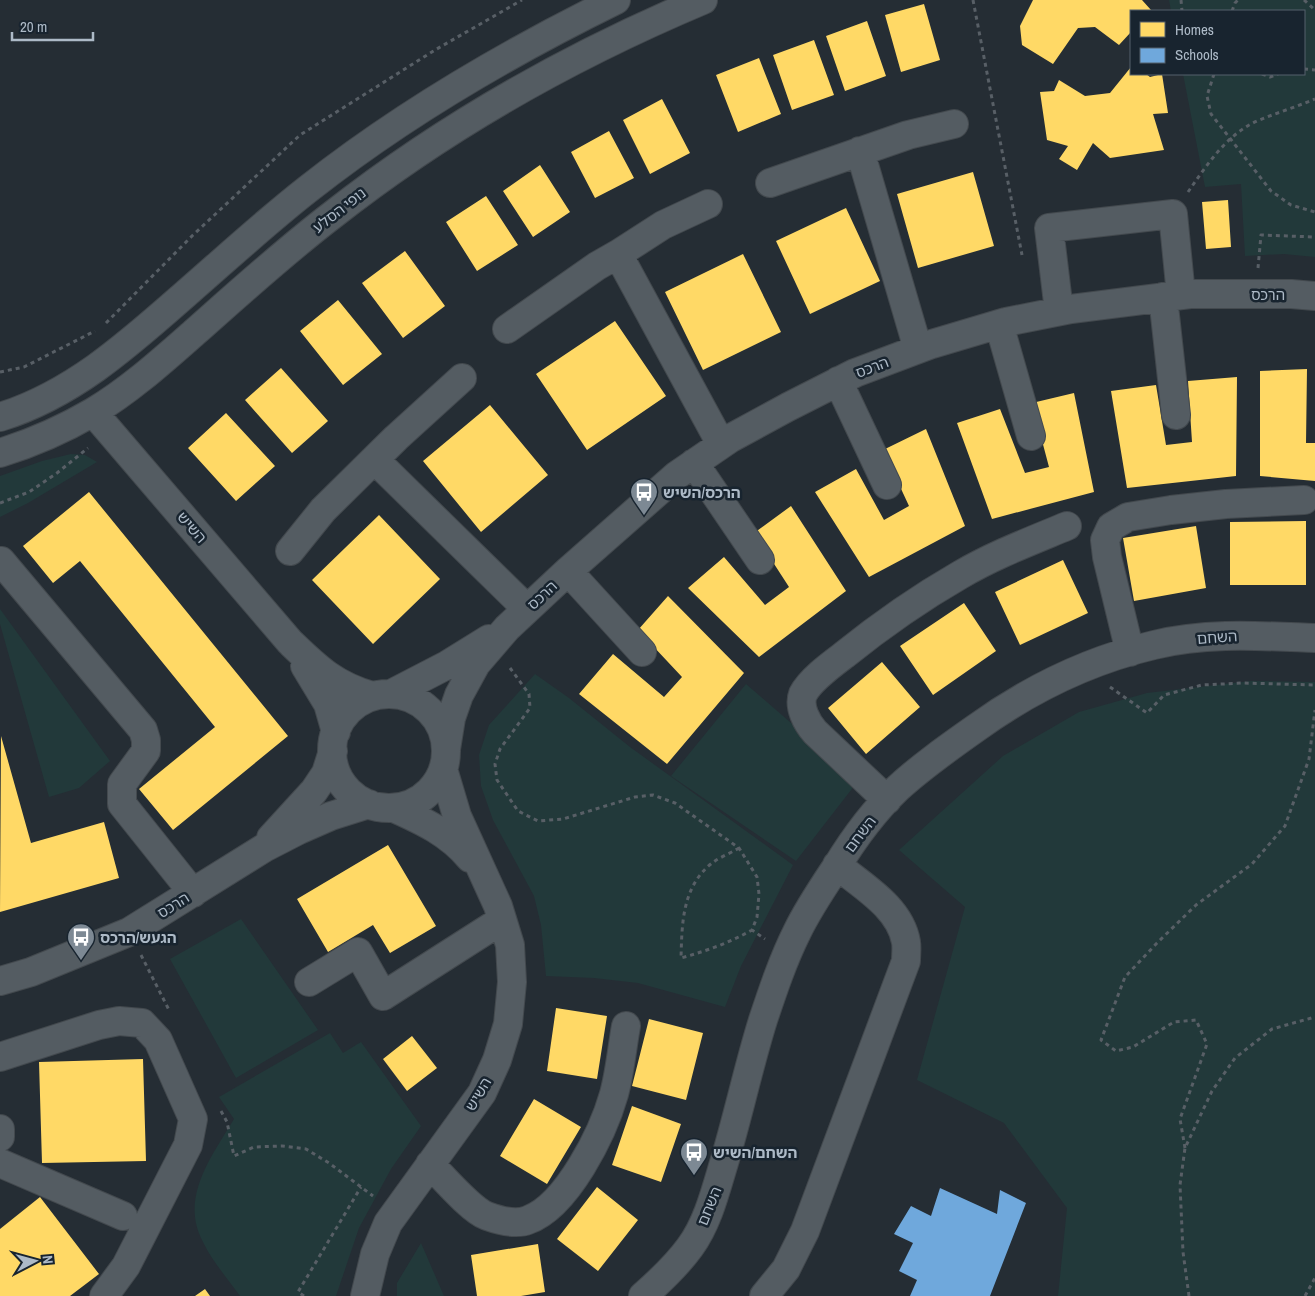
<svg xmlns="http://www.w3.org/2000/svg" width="1315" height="1296" viewBox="0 0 1315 1296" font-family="'Archivo Narrow','Noto Sans Hebrew',sans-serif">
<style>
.green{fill:#22393a}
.homes{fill:#ffd966}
.schools{fill:#6fa8dc}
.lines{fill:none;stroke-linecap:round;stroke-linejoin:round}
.minor-casing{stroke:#43494e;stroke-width:30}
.path{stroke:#585f66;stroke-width:3;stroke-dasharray:4 4;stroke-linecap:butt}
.minor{stroke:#545c62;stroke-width:28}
.labels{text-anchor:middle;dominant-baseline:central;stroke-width:5;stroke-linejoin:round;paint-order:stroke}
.street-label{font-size:15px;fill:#adbac7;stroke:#18242f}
.poi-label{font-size:15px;font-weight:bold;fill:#adbac7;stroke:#18242f;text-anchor:start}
</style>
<rect width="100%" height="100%" fill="#252d34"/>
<path class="green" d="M1169,0H1315V257L1284,254L1245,256L1241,184L1205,187L1183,74H1304V11H1171Z
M71,454L85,455L97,462L28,503L0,517V476L42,461Z
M0,609L110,761L79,788L49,797L0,624Z
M535,674L569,698L630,747L793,865L741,966L725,1007L638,983L594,978L546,976L541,925L534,896L493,820L481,786L479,755L489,725Z
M1251,681L1315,682V1296H1058L1067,1208L1004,1123L917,1080L965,907L899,850L1003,756L1079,712L1147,693Z
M746,684L858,781L796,861L671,776Z
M241,919L318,1030L236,1078L170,959Z
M330,1033L343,1053L361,1042L421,1126L391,1169L359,1228L336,1296H240C228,1279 212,1261 203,1242C179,1198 212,1156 234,1119L219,1097Z
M421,1243L444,1296H397V1283Z"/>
<path class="homes" d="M1033,0H1142L1151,10L1131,11V32L1119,45L1095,27L1078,28L1053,64L1022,45L1020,26Z
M924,4L940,60L901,72L885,15Z
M867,21L886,76L845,91L826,36Z
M814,40L834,95L792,110L773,55Z
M759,58L781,114L738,132L716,75Z
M1131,67V74H1146L1150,77L1162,74L1168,113L1153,114L1164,150L1110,158L1093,143L1077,170L1059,159L1068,146L1047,140L1040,92L1054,91L1059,80L1085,96L1110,93Z
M662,99L690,153L650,174L623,120Z
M609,131L634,178L595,198L571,152Z
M540,165L570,212L533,237L503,191Z
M973,172L994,246L918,268L897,194Z
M486,196L518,245L477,271L446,222Z
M1228,200L1231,247L1206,249L1202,202Z
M846,208L880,281L810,314L776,241Z
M405,251L445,306L403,338L362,283Z
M743,254L781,332L703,370L665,292Z
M338,300L382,354L343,385L300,331Z
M615,321L666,396L587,450L536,374Z
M281,368L328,421L292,453L245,400Z
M1307,369L1306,443H1315V481L1260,476V371Z
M1237,377L1236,476L1127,488L1111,391L1156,385L1166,445L1192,442L1188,381Z
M1074,393L1094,492L992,519L957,423L1000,409L1025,473L1049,467L1032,403Z
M490,405L548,475L481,532L423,461Z
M226,413L275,466L236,501L188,448Z
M926,429L965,526L869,577L815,492L856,469L884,520L909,506L883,450Z
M89,492L288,736L173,830L139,789L215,727L80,561L53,583L23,546Z
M791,506L846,591L759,657L688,588L724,557L765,605L789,587L754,533Z
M379,515L440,579L373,644L312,580Z
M1306,521V585H1230V522Z
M1196,526L1206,588L1134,601L1123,538Z
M1063,560L1088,613L1020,645L995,592Z
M668,596L744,673L667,764L579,694L613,654L664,697L682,677L638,630Z
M964,603L996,651L933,695L900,646Z
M882,662L920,707L866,754L828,708Z
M1,736L31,843L104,822L119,878L0,912Z
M388,845L436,926L390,953L373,925L328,952L297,899Z
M556,1008L607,1016L597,1079L547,1071Z
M649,1019L703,1033L686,1100L632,1086Z
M412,1036L437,1068L407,1091L383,1059Z
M143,1059L146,1161L42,1163L39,1062Z
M534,1099L581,1127L547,1184L500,1156Z
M632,1106L681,1124L661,1182L612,1165Z
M597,1187L638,1220L598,1271L557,1239Z
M40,1197L99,1274L70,1296H0V1229Z
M538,1244L545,1292L521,1296H477L471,1255Z
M205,1289L210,1296H195Z"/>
<path class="schools" d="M940,1188L997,1214L1000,1190L1026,1203L990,1296H910L917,1280L899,1271L913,1243L894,1234L911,1206L931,1216Z"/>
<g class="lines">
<g class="minor-casing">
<path id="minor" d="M860,151L918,349
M770,183L908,135L954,124
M618,254L721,444
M1163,297L1176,415
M1059,311L1049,228L1173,214L1181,295
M999,324L1031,436
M507,329L597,266L618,254L663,225L708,204
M838,381L887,485
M93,412L290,642C317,668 334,685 372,696
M0,417C75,394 133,340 190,290C229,256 267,221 308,189C403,114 508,53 616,0
M0,453C32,443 64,429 93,412C130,390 163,360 196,331C240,292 284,252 331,216C444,127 570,56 703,0
M375,460L527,609
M694,463L760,560
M290,551L323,510L396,438L462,378
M1,561L143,730L146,740V751L122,784V804L193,893
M568,571L642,652
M1130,652L1107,557L1105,540L1111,527L1128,517L1171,510L1226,504L1304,500
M305,666L328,704L336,732
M391,694L447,665L489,639
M332 751a57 57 0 1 1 114 0a57 57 0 1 1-114 0Z
M446,749L451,718L459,695L476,664L507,628L568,571L677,475L731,438L788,407L855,373L932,344L1006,322L1071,309L1190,294H1291L1315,296
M887,800L815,732C807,723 798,707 803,694C810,680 832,664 844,655C880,626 920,598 960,575C994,555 1031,541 1067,526
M394,808C423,821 449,833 470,858
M271,838L314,791L326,773L333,751
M0,981L31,972L129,932L264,848L299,830L331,816L369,804
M309,982L358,952L383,996L502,920
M0,1057L99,1025L119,1021L142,1023L158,1040L193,1119L188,1145L126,1266L104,1296
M0,1129V1137
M0,1163L123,1216
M430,1164C443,1177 471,1210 487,1216C498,1220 516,1225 528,1220C567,1206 603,1133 614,1094C620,1072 622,1048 626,1026
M365,1296L375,1254L388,1223L482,1093L497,1060L508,1024L512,982L510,945L498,906L457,816L443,769
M643,1296C660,1281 677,1265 690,1247C707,1224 715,1193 723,1166C738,1117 748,1068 763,1020C773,990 783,960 797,932C808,909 823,887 837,866C854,838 874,811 898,788C922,766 949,747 976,728C1030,689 1090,660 1154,645C1207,632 1261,636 1315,638
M764,1296L786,1269L805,1231L906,961C906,955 907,948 906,942C900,907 862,886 837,865"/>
</g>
<path class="path" d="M973,0L1022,255
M1181,0L1182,11
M1304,0L1315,10
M1232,11L1235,3L1238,0
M1304,69L1315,70
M1214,74L1207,96L1211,114L1271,191L1291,205L1315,212
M1262,74L1270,77L1278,74
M1188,192C1207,165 1226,135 1257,121C1276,113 1296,107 1315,99
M1258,268L1261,235L1315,237
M106,323L192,236L300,135L435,50L522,0
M0,372L24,367L95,331
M0,503L29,492L57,473L88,448
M510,668L529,694L530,708L500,749L495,764L497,780L518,811L538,821L563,819L635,797L653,795L675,803L739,848L757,877L759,894L757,917L752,930L765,939
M1110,687L1147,713L1164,695L1202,685L1243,683L1315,685
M739,848C731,853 720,857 712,863C682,887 682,923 681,958C706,951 729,943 752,930
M141,955L169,1010
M221,1111L227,1122L234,1156L254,1147L282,1146L306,1149L329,1163L373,1196
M1185,1148L1180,1119L1207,1044L1196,1020L1174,1022L1133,1047L1116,1051L1101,1040L1125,977L1157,943L1196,905L1252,864L1285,826L1309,759L1315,710
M304,1296L298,1292L361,1187
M1189,1296L1183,1252L1180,1185L1185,1148L1212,1091L1235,1058L1272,1029L1315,1017
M1305,1296L1315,1278"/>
<use href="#minor" class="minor"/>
</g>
<defs>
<g id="bus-pin" transform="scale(1.4375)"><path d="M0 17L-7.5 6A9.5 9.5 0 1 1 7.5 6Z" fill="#7d8994" stroke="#18242f"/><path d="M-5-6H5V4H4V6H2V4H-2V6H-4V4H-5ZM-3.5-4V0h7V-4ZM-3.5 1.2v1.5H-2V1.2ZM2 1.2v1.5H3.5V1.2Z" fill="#fff"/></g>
</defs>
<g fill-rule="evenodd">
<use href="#bus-pin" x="644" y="492"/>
<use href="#bus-pin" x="81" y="937"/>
<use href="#bus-pin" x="694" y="1152"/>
</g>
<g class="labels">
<g class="street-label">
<text transform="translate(339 210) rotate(-38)">נופי הסלע</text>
<text x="1268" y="294">הרכס</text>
<text transform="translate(872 367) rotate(-21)">הרכס</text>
<text transform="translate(192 527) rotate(49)">השיש</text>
<text transform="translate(542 595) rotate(-43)">הרכס</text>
<text transform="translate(1217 637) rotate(-4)">השחם</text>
<text transform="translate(860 834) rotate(-53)">השחם</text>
<text transform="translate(173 905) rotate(-32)">הרכס</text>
<text transform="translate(478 1094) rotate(-59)">השיש</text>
<text transform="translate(709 1206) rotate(-68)">השחם</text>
</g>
<g class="poi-label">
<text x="663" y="492">הרכס/השיש</text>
<text x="100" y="937">הגעש/הרכס</text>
<text x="713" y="1152">השחם/השיש</text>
</g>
</g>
<rect x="1130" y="10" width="175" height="65" fill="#18242f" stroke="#54606c"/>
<rect x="1140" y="22" width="25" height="15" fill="#ffd966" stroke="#54606c"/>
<text x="1175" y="35" font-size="15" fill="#adbac7">Homes</text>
<rect x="1140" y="48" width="25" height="15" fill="#6fa8dc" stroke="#54606c"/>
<text x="1175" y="60" font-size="15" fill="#adbac7">Schools</text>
<g transform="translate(35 1261) rotate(84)" stroke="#18242f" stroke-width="4" paint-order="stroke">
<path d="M0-4L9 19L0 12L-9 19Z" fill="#adbac7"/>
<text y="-8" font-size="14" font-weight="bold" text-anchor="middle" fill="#adbac7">N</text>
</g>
<path d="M12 32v8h81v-8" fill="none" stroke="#adbac7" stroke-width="2.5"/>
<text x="20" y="32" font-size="15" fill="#adbac7" stroke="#18242f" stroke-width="4" paint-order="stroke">20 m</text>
</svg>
